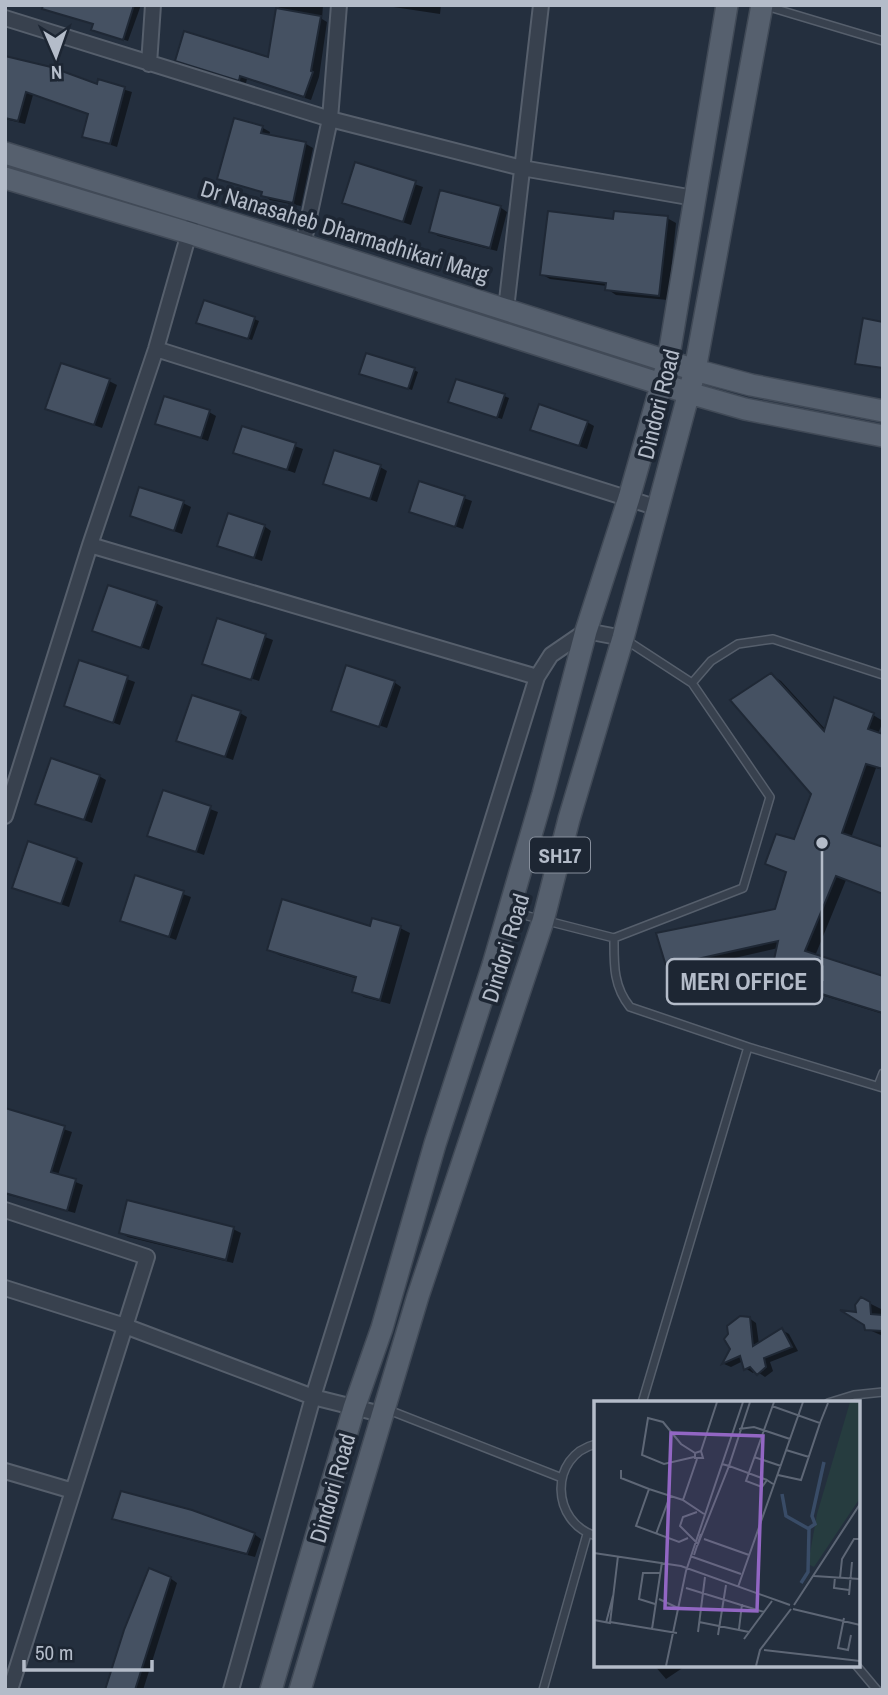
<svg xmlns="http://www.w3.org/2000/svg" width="888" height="1695" viewBox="0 0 888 1695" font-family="'Archivo Narrow',sans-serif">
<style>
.shadow{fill:#0007}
.building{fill:#455162;stroke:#1f2835;stroke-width:2}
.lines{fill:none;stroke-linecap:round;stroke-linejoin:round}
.lane-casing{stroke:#565f6c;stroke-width:10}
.street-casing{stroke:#565f6c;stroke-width:18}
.primary-casing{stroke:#414a57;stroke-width:24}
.lane{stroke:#38414e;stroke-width:7}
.street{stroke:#38414e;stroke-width:14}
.primary{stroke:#56606e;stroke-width:21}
.labels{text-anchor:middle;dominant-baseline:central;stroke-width:7;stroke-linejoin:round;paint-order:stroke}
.shield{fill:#1d2633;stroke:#878f9c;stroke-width:2}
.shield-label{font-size:21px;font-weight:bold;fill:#b4bcc9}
.street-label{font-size:23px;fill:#b4bcc9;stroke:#1d2633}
.inset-river{fill:none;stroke:#394c67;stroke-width:3.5}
.inset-road{fill:none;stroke:#5e6776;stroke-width:2}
.view{fill:#9266c3;fill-opacity:0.15;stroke:#9266c3;stroke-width:3.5}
.inset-edge{fill:none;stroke:#b4bcc9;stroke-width:3.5}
.leader{fill:none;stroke:#b4bcc9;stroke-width:2.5}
.callout-dot{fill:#b4bcc9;stroke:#1d2633;stroke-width:2.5}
.callout{fill:#1d2633;stroke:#b4bcc9;stroke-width:2.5}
.callout-label{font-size:24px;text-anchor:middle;font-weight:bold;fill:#b4bcc9}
</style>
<rect width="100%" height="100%" fill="#242f3e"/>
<path class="shadow" d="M44,5H141L128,41L99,32L95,24L54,13Z
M279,5H323L322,19L327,22L319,77L311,100L247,79L246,83L177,60H269Z
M380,5H441L440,14Z
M5,58L98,86L99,82L132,92L117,147L84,136L90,114L33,95L25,124L5,119Z
M235,120L263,128L270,132L269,136L306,144L313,148L301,206L270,200L263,195L264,193L219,178Z
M356,164L423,187L411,225L344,202Z
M500,207L507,212L497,251L438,236L431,231Z
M667,218L676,223L668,300L616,295L607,289V286L550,279L541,274L615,221Z
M254,319L259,321L252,340L203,324Z
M414,370L418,372L412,390L366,375Z
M109,381L117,385L102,428L48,408Z
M504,396L509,398L502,419L455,404Z
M209,412L216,416L208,441L157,423Z
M587,422L594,426L587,449L532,429Z
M243,428L303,449L295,473L236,452Z
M380,467L387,471L377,502L325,483Z
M420,483L472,501L463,529L411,511Z
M183,503L191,507L182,534L132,516Z
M264,526L271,531L262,561L219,546Z
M156,603L163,607L149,650L94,631Z
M218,620L273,640L259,681L204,663Z
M80,662L135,682L120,725L66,706Z
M771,675L781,681L826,730L873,715L883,721L878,734L883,736V770L876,768L851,838L883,849V894L846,880L815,956L883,978V1014L782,983L772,977L778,948L678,971L668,965L776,910L787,873L777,869L796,842L813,794Z
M394,682L401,687L387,728L338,711Z
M240,713L247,717L233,760L178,740Z
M99,776L106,780L92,823L37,803Z
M164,792L218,812L204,855L149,835Z
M76,859L83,863L69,907L22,891Z
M136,877L191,897L176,940L122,920Z
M371,928H400L410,933L390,1004L364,997L354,991L358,979L279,955L269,949Z
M5,1109L72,1132L58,1175L83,1185L75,1213L5,1194Z
M233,1229L241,1233L233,1263L128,1237L121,1233Z
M861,1299L883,1310V1336L867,1329Z
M749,1318L756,1323L759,1344L782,1330L789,1334L798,1351L770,1362L773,1371L765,1377L756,1371L753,1373L745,1368L743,1361L731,1367L724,1364Z
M114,1518L254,1534L261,1539L255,1557L121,1522Z
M170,1578L177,1583L143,1690H107Z
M654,1665H687L666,1679Z"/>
<path class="building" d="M43,5H134L123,40L91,30L93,24L42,9Z
M276,8L321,16L311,71L313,72L304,97L240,76L239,81L175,61L184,31L268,57Z
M5,56L51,67L97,84L98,79L125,87L110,144L82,137L88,114L26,92L18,121L5,118Z
M234,118L263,126L261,133L306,142L293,203L261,196L262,192L217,179Z
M355,162L416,181L403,222L342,203Z
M440,190L501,206L490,248L429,232Z
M548,211L613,219L614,211L668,216L659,296L605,290L606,283L540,275Z
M204,300L255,317L248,339L196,323Z
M863,318L883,322V368L855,364Z
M366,353L415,368L408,389L359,374Z
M61,363L110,379L94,425L45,409Z
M456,379L505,394L497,418L448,402Z
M164,396L210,410L201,438L155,424Z
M539,404L588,421L579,446L530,430Z
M242,426L296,443L287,470L233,453Z
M334,450L381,465L370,499L323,484Z
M419,481L465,496L455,527L409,512Z
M139,487L184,501L174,531L130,516Z
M228,513L265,525L254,558L217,546Z
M108,585L157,601L141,648L92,631Z
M217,618L266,634L251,680L202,664Z
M79,660L128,676L113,723L64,706Z
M346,665L395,681L379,727L331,711Z
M771,673L824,731L834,697L874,713L868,729L883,734V769L866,764L842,833L883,847V894L836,876L805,951L883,976V1013L770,978L778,941L666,966L656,933L775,909L786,872L765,864L776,834L794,839L811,794L730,700Z
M192,695L241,711L225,757L176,741Z
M51,758L100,775L84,820L35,804Z
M163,790L211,806L196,852L147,836Z
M28,841L77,858L61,904L12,888Z
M135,875L184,891L169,937L120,921Z
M282,899L370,926L372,918L401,926L380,1000L352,992L356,977L267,950Z
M5,1108L65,1126L51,1172L76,1179L67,1211L5,1193Z
M127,1200L234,1227L226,1260L119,1233Z
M861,1297L870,1302L871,1314L883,1315V1331L865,1330L864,1325L840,1310L856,1312L855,1305Z
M740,1316L750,1317L753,1346L782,1328L792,1347L764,1358L766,1367L757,1375L750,1367L744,1370L740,1356L722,1364L730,1349L724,1339L728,1334L727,1326Z
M121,1491L192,1510L255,1533L247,1554L112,1519Z
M149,1568L171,1577L135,1690H105L124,1630Z"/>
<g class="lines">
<g class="lane-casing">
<path id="lane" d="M766,6L883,41
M692,683L711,661L738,644L773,639L883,675
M512,912L614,938C614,964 613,986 630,1007L748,1047L642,1403
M614,938L743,888L770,797L692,683L626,640
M748,1047L883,1088
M878,1086L883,1073
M828,1403L854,1395L883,1392
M386,1409L562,1478
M596,1444C548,1456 551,1523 596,1536
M856,1665L877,1690
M543,1690L587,1534"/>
</g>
<g class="street-casing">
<path id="street" d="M5,18L330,119L522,168L694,198
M149,64L153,5
M303,245L330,119L339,5
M506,309L541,5
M156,349L658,508
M90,545L537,677
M5,816L90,545L156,349L191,226
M5,1210L147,1257L10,1690
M5,1288L125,1326L313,1397L231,1690
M381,1414L313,1397L537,677L551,655L586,631L623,638
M5,1471L73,1491"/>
</g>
<g class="primary-casing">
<path id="primary" d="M5,153L303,245L695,370L751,385L883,411
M5,178L189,233L689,393L745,409L883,436
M271,1690L354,1408L382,1328L435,1144L493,965L543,794L586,631L629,498L668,361L727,5
M300,1690L418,1296L543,921L569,819L623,638L695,370L762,5"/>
</g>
<use href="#lane" class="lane"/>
<use href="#street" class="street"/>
<use href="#primary" class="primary"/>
</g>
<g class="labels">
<rect class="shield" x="530" y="837.5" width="60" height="35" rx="5"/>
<g class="shield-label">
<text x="560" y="855">SH17</text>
</g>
<g class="street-label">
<text transform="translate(345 231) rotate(17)">Dr Nanasaheb Dharmadhikari Marg</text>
<text transform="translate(658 404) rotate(-76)">Dindori Road</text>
<text transform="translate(505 948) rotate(-73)">Dindori Road</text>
<text transform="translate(332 1488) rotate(-74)">Dindori Road</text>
</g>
</g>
<g transform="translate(594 1401)">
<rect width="266" height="266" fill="#242f3e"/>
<path d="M256,1H266V97L220,166L214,163L223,113Z" fill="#263c3f"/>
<path class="inset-river" d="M188,93L192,115L215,128L214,171L207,182M215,127L221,123L218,115L230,61"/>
<path class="inset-road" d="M156,1L135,65L173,79M178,5L226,22L207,79L184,74M226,22L234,2M145,28L160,26L196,38M192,49L215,56M107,50L123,1M100,56L70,63L48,54L54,17L69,21L87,43L101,52V57H109L107,50L101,52M160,56L187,65M103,58L89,99L110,113M27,69V77L55,88M179,83L173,79L168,86L152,80L180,1M89,99L55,88L42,125L85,141L94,137M103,111L89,116L86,125L104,143L135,65L128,63M62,133L76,95M110,138L155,154M0,152L87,165L196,204M100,154L107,133M96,155L147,173M220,175L266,178M241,176L240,187L255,189M246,177L248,158L260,138H266M144,186L209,1M92,187L170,211M255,194L258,161M65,198L84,207M61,203L45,198L49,172H67M200,204L266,103M199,208L266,224M250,217L244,247L254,249L257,234M0,219L16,222L24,155M16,221L83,232M105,221L155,231M12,222L19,195M58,228L68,161M145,228L148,203M104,231L111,176M124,234L132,184M150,238L178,200M170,249L266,260M72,265L92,170L149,1M162,265L166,249L197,208"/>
<path class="view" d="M77,32L169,35L163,210L71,207Z"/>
<rect width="266" height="266" class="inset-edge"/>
</g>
<path class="leader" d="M822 843L822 981"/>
<circle class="callout-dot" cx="822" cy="843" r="7"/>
<rect class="callout" x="667" y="959" width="155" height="45" rx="7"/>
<g class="callout-label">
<text x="744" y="990">MERI OFFICE</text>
</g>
<rect width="888" height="1695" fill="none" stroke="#b4bcc9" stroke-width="14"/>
<g transform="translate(56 56) rotate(178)" stroke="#1d2633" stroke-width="5" paint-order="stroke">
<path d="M0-5L12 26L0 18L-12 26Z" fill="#b4bcc9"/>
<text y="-10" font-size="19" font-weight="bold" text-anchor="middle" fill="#b4bcc9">N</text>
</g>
<path d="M24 1660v10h128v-10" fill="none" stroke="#b4bcc9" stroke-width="3.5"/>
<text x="35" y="1660" font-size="21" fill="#b4bcc9" stroke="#1d2633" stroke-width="5" paint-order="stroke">50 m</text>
</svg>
